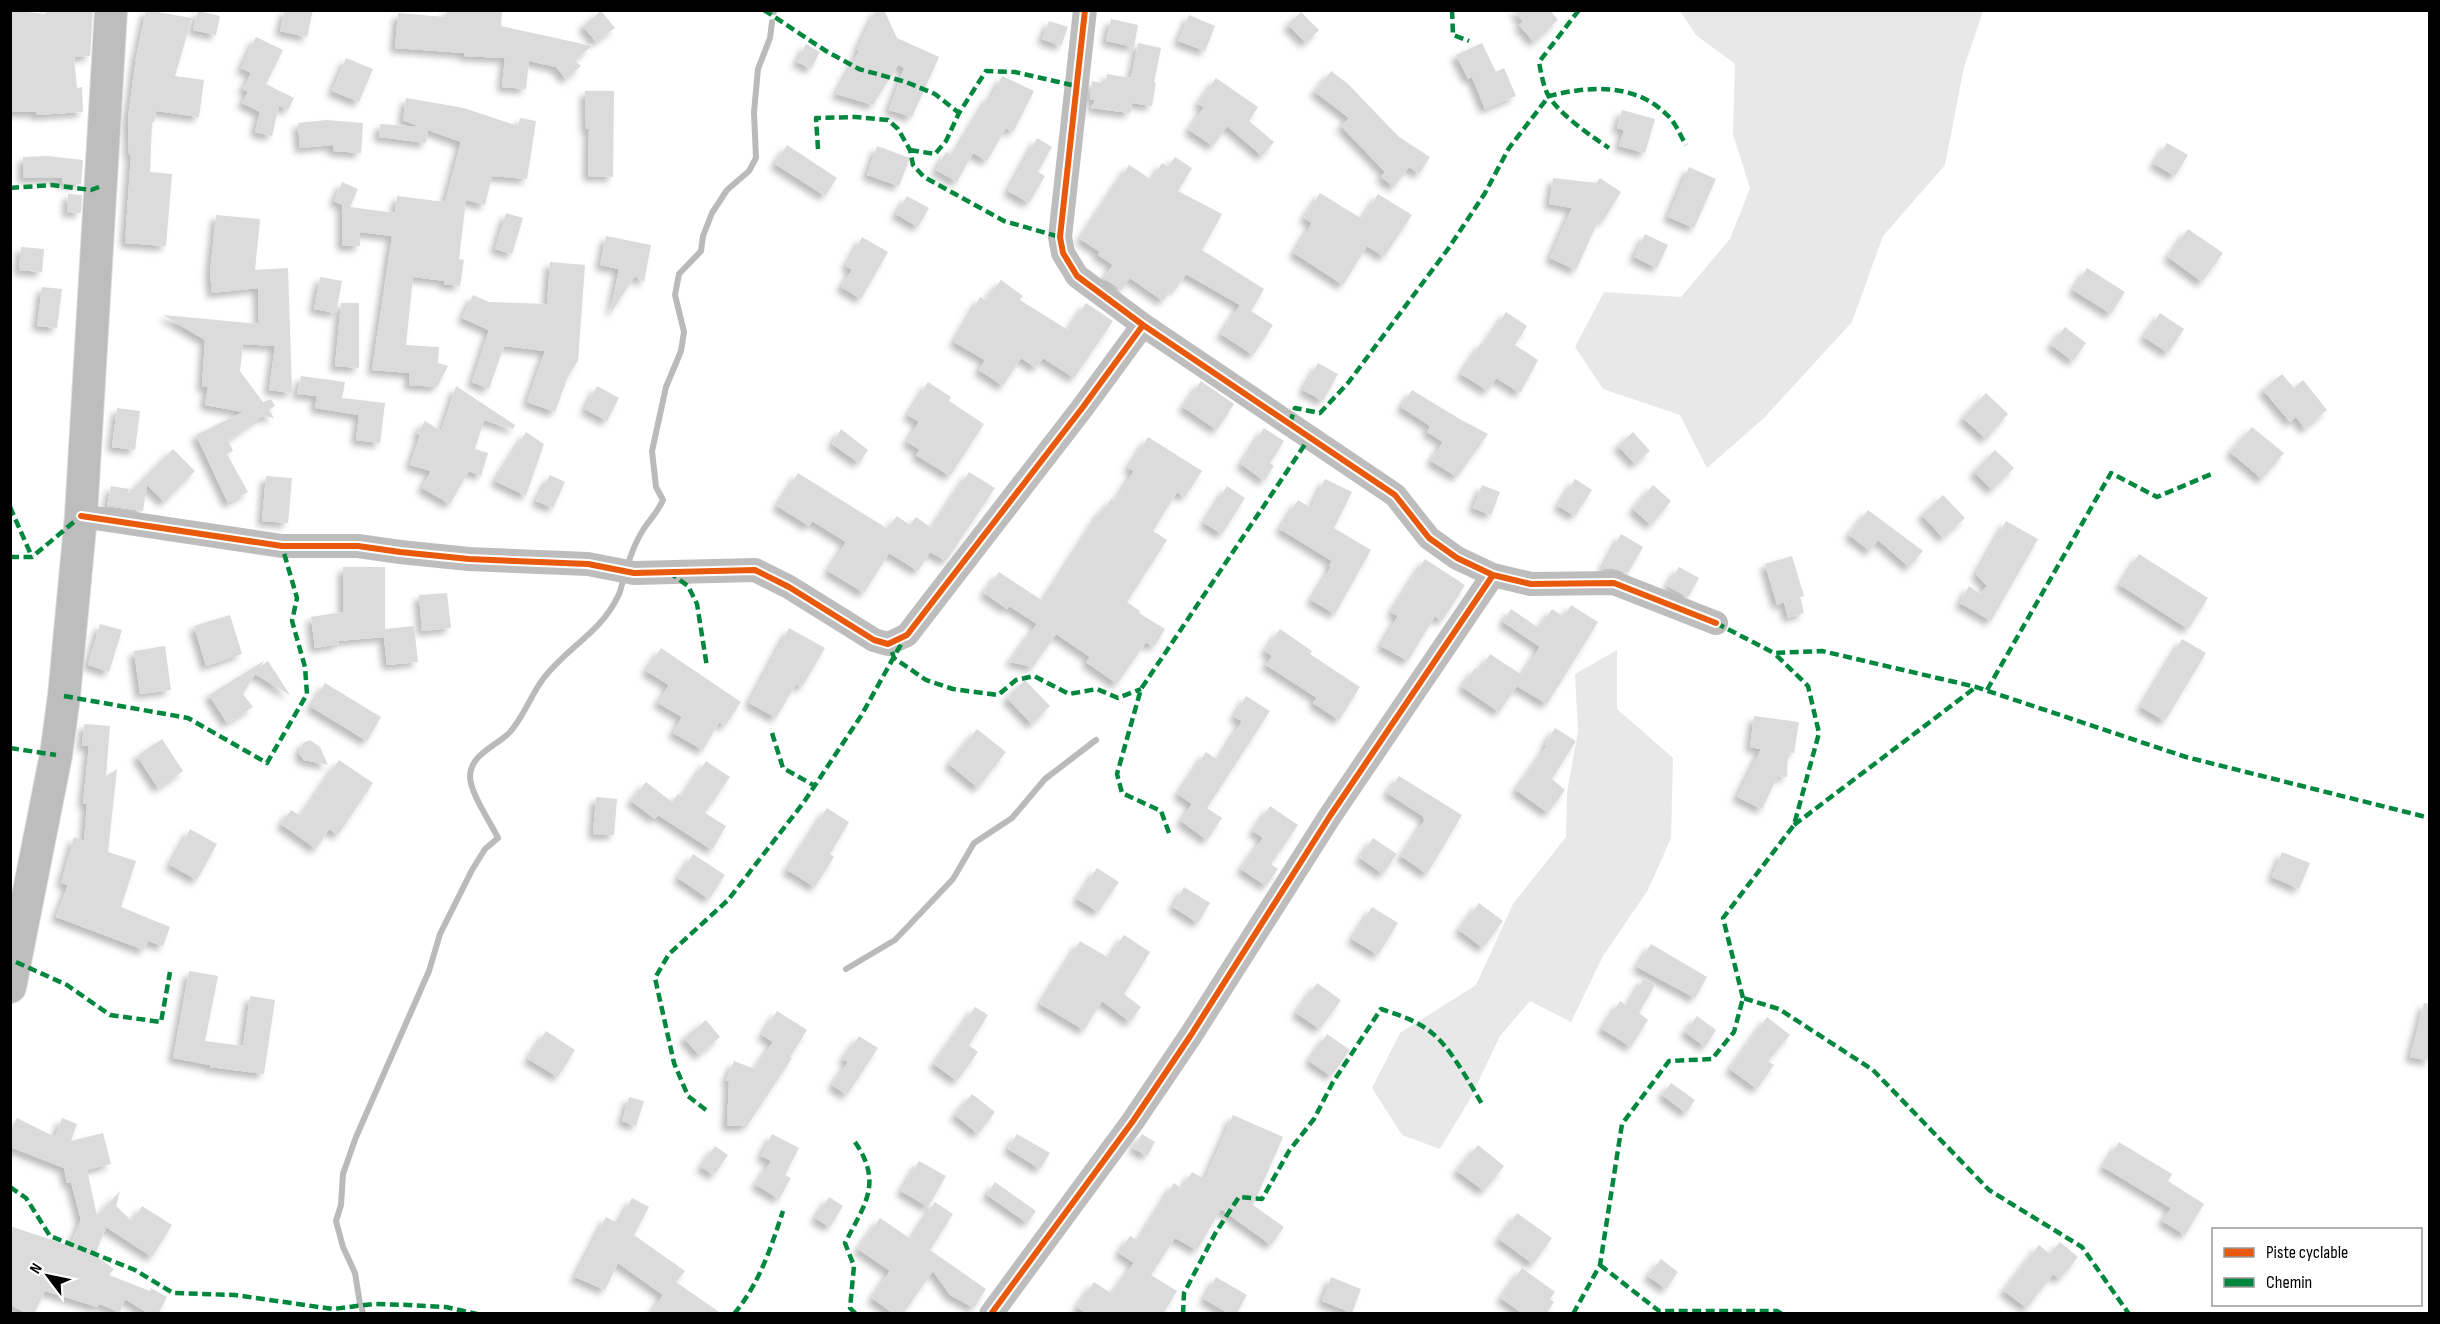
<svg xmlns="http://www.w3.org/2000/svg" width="2440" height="1324" viewBox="0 0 2440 1324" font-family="'Sofia Sans Condensed',sans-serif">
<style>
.green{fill:#e8e8e8}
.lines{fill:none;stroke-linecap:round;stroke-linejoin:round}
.stream{stroke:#bababa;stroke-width:6}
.building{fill:#dbdbdb;filter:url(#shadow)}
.major-casing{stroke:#dbdbdb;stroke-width:34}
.minor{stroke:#bdbdbd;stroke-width:24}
.major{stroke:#bdbdbd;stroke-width:32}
.quiet{stroke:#00873e;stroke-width:4.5;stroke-dasharray:9 4.5;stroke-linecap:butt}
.cycleway-casing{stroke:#fff;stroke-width:10}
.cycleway{stroke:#e8590c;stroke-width:6}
</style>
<defs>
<filter id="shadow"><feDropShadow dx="-5" dy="5" stdDeviation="3" flood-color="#0004"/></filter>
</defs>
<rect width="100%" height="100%" fill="#fff"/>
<path class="green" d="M1680,11H1983L1964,67L1945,165L1883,236L1852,322L1764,418L1707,468L1680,415L1603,389L1575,347L1604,292L1681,297L1730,239L1750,188L1733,134L1735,64L1696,35Z
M1617,650V709L1673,758L1671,838L1648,890L1603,956L1571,1022L1530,1001L1500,1036L1470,1099L1440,1149L1402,1135L1372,1088L1400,1033L1476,985L1513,904L1566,837L1567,793L1578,731L1575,674Z"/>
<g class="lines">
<path class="stream" d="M774,12L775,10
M627,567C631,554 636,541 643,530C650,519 658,512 663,500L656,487L652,451L666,387L681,351L684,332L675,295L679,274L701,251L703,236L712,213L727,190L749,171L756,158L754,112L758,69L770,38L772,22
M846,969L895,940L953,879L974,843L1012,818L1045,779L1096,740
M360,1304L355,1273L343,1247L336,1221L341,1205L343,1174L356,1137L429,971L440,934L472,870L485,849L498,838C490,821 470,793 470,776C471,754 496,746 509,733C522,720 531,695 543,679C565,649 601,632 617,598C621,592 622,583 624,576
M362,1309L363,1314"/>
</g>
<path class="building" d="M10,10L46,14V10H93L90,56L74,57L77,88L82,87L83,112L36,115V112H10Z
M146,10L192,18L175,76L204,80L199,117L156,111L154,122H152L150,172L172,174L166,246L125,243L131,155H129L128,118L136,58Z
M285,10H313L307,37L280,31Z
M447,10L502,12L501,26L592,46L575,60L581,66L566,79L556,67L529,61L526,89L502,87L505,58L464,56V53L395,48L398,13L446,17Z
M876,10H884L897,38L939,57L912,117L889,110L904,68L898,65L873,105L836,94L859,51L857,50Z
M1514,10H1550L1558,20L1534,42L1519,25L1523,21Z
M198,11L220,16L216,35L193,30Z
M601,11L615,28L596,42L583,26Z
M1301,12L1319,30L1306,43L1288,25Z
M1189,15L1215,26L1205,51L1178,41Z
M1111,19L1138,25L1134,47L1106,41Z
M1049,21L1068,27L1061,46L1042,39Z
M256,37L283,50L266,84L294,98L288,110L279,106L272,136L255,132L260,112L242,103L248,92L243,89L251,73L241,68Z
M1138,43L1161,48L1154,82L1156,83L1152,106L1132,103L1130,113L1091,108L1095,100L1090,99L1092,81L1105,84L1107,74L1131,78Z
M1482,43L1496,72L1504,68L1516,96L1485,109L1472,77L1468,79L1456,55Z
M806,44L820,52L811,69L797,62Z
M346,58L373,69L359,102L332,91Z
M1331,71L1348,84L1399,137L1430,157L1419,174L1409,167L1394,187L1381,177L1385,172L1341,126L1349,118L1315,92Z
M1002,76L1034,91L1013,132L1006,128L987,161L973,153L957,182L936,170L946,152L951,155L955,148L957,149L989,96L991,98Z
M1216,78L1258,107L1249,121L1274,142L1262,156L1227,126L1213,146L1189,130L1204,107L1198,104Z
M585,91H614L613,177L588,176L589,129H586Z
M406,98L464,108L518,126L520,118L536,121L527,179L492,176L485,205L466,200L459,259L464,260L460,286L444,284L445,281L413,277L406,345L439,347L438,363L448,366L437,387L409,385L410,373L372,370L392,236L360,232V246H342V206L346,207L334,201L342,182L358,189L350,207L395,213L397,196L445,202L461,142L428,130L426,143L379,137L380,124L420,127L403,120Z
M1622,110L1655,119L1645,153L1619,146L1624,130L1617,128Z
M327,120L363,123L361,153L333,151V145L300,148L298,123Z
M1037,138L1052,147L1038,172L1045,176L1029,203L1008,191Z
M2167,143L2188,155L2175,176L2154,164Z
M787,145L837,178L825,196L775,164Z
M877,146L910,158L899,186L867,175Z
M47,156L83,160L81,184L62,183L63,178H23V157Z
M1175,157L1192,168L1178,191L1222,214L1202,250L1264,289L1251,311L1273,325L1253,355L1221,334L1240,305L1186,274L1175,290L1172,288L1163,301L1130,278L1121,290L1104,278L1113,265L1098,255L1100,252L1080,239L1129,165L1152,180L1162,163L1168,167Z
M1689,167L1716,179L1694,228L1668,217Z
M1553,178L1596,183L1600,178L1621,192L1603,221L1599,219L1576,270L1550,258L1572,208L1549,204Z
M1320,193L1362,219L1378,194L1412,215L1384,257L1367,246L1343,285L1294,253L1312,223L1304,218Z
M68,194L82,195L81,213L67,212Z
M907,196L929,208L918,227L896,214Z
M506,213L523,218L512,254L495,249Z
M216,215L260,219L255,270L288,268L292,393L269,390L275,346L243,344L240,371L263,402L271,399L275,406L269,410L274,418L262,416L228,440L233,451L227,454L248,492L228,503L196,435L243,412L205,405L208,387H202L205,340L163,315L259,324L258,288L212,293L210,272Z
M2188,229L2223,253L2202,282L2168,257Z
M1645,234L1668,245L1657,268L1634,257Z
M606,236L651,245L644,282L635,276L610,314L619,269L600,265Z
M862,237L888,252L861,299L841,287L852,270L846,266Z
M21,247L44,249L42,272L19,270Z
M550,262L585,265L578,361L568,376L555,412L527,402L545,351L504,346L489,389L472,382L489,330L462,318L473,295L489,302L547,304Z
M2087,268L2125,292L2111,314L2073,290Z
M320,277L342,281L336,313L314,309Z
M1001,280L1023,296L1020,300L1068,330L1086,303L1113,321L1074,378L1043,358L1036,368L1021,358L1003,386L979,370L985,360L954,342L980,297L985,300Z
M42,287L62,289L57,328L37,326Z
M341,303H359V368L335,366Z
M1506,312L1527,326L1515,345L1538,360L1520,393L1496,378L1488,391L1461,374L1481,343L1484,345Z
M2160,313L2184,329L2168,353L2144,337Z
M2065,327L2086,343L2073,361L2051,345Z
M1318,363L1338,374L1323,401L1303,390Z
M2282,374L2294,388L2303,380L2327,410L2305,429L2296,417L2290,422L2263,390Z
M301,376L345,382L342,398L385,403L380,443L356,440L359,415L315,408L317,396L297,394Z
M1201,381L1234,404L1217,430L1183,407Z
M928,382L951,397L949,401L984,424L950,476L916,455L920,450L907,442L919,422L908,415Z
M456,386L515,425L513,429L484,420L475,449L488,453L481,476L469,471L450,504L422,488L431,471L410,465L420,435L417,433L425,421L441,431Z
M597,386L619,398L607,421L585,409Z
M1412,390L1458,418L1488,434L1457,477L1431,461L1443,442L1427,432L1430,426L1401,407Z
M1986,393L2008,414L1986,439L1963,418Z
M117,408L140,411L135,450L112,447Z
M2252,427L2284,453L2262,479L2230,452Z
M1264,428L1284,441L1270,463L1274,466L1264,481L1241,464Z
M841,429L868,450L859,463L832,444Z
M526,432L544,444L526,496L495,481Z
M1633,432L1650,451L1635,464L1618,446Z
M1148,437L1202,471L1185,497L1177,492L1153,531L1167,540L1127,602L1140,611L1139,613L1165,629L1154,647L1146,642L1117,684L1086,662L1090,657L1056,634L1033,667L1010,662L1037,624L1009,606L1007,609L984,593L999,572L1043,601L1102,509L1104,510L1111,499L1115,501L1134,471L1128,468Z
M173,449L195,471L164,502L147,485L143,511L107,506L111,486L129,489L128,494Z
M1995,450L2014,468L1992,490L1974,472Z
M969,472L995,488L946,561L930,552L918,571L889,553L864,593L828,571L846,542L812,521L809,526L777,506L798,473L888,529L897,516L910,525L916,517L932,528Z
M550,475L565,482L553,508L536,501Z
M266,476L292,478L288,523L262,521Z
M1325,479L1352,492L1334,528L1371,550L1335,614L1311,600L1331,567L1329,565L1332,561L1280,529L1298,500L1311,508Z
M1575,479L1592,490L1575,516L1558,506Z
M1482,485L1500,492L1491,515L1473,508Z
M1653,485L1671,501L1651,525L1633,509Z
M1227,486L1245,498L1222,534L1204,523Z
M1943,495L1965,518L1943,538L1922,515Z
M1868,510L1923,551L1909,567L1878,540L1870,551L1849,535Z
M2006,521L2038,539L1991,621L1960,603L1969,586L1980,594L1987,586L1976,574Z
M1621,534L1643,547L1628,573L1614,569H1602Z
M2139,554L2208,598L2188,629L2120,585Z
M1792,556L1804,596L1800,597L1804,613L1788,618L1784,602L1777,605L1765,564Z
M1425,559L1465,585L1442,621L1435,616L1408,661L1381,646L1398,616L1391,612Z
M343,567H385V629L414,626L418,662L387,665L384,637L338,641L339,644L315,648L311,617L343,612Z
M1679,567L1699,578L1688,597L1667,586Z
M447,593L451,628L422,631L419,595Z
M1571,605L1598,622L1547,704L1517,686L1499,712L1462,687L1475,668L1479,671L1490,654L1522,675L1540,647L1503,622L1511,609L1539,628L1552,609L1564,617Z
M230,615L242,654L206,666L194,626Z
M100,624L122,630L109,672L88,665Z
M789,628L825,648L802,687L796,684L776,718L749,703Z
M1280,629L1312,651L1310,654L1360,687L1339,720L1313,703L1317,698L1266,665L1272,656L1265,651Z
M2182,639L2206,653L2165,721L2141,707Z
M165,646L171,690L140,694L134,651Z
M661,648L741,702L725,726L719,722L703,750L673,733L682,717L658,703L669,685L646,671Z
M264,661L261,666L268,661L290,695L255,674L243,694L253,707L227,723L209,695Z
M1025,680L1050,706L1032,724L1007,698Z
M325,683L381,717L367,741L311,707Z
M1246,696L1270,711L1207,808L1222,818L1207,840L1181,821L1192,804L1178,794L1206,752L1218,760L1242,721L1234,717Z
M1754,716L1799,722L1794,753L1788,752L1787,777L1778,776L1762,809L1737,797L1761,749L1750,747Z
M84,724L110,726L106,776L117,769L108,852L136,861L121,907L170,927L163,946L148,941L144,950L56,917L68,885L61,883L74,837L84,841L87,804L83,803L89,746H82Z
M1555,728L1576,741L1552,779L1565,790L1548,813L1516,790L1547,746L1545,745Z
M977,729L1006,752L978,788L949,764Z
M162,739L183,771L158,788L137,756Z
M310,740L320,747L328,765L304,760L299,753L303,743Z
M339,760L373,783L338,835L329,829L316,849L281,824L291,810L301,816Z
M706,761L730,777L705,813L726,826L712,850L658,815L655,819L631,801L646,782L672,802L678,794L682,797Z
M1399,776L1462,815L1427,874L1401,856L1425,820L1423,819L1424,817L1387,793Z
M596,797L617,799L614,835L593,834Z
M1270,806L1298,825L1271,864L1278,869L1266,886L1241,869L1263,838L1253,831Z
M827,808L849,822L830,854L834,857L815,887L787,870Z
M190,829L217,844L197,880L170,865Z
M1373,838L1397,854L1383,874L1360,858Z
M2282,852L2310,863L2299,889L2272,877Z
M693,854L725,875L709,899L678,878Z
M1097,868L1119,882L1098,912L1077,899Z
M1184,887L1210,903L1198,923L1173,907Z
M1479,903L1503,921L1483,948L1459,930Z
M1372,907L1398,923L1378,955L1352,939Z
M1124,935L1150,952L1124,994L1141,1007L1130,1022L1102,1001L1084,1030L1040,1004L1080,941L1109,958Z
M1651,944L1707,977L1695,998L1637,967Z
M189,971L218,976L205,1041L243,1046L250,996L275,1000L264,1074L210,1067V1065L173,1058Z
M1644,978L1655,985L1639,1013L1648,1020L1631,1047L1602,1029L1620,1001L1627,1006Z
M1317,983L1341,1000L1320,1029L1296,1013Z
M2424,1003L2430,1004V1061L2410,1057Z
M975,1007L988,1015L969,1045L978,1052L957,1081L934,1064Z
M777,1011L807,1030L790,1057L792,1058L747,1126H727L729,1081L726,1080L734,1061L755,1069L773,1042L762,1035Z
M1697,1016L1716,1030L1705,1047L1685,1032Z
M1767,1017L1790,1035L1768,1061L1774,1065L1757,1089L1730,1069Z
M706,1020L720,1037L699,1055L684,1038Z
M546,1031L575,1050L558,1077L528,1059Z
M1327,1034L1350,1050L1331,1076L1309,1061Z
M859,1036L878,1048L847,1095L832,1085L848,1062L843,1059Z
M1671,1083L1695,1100L1686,1113L1662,1095Z
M972,1094L995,1112L978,1134L955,1115Z
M629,1097L644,1101L636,1126L622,1121Z
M1233,1115L1283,1137L1253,1205L1284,1227L1271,1245L1221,1209L1197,1250L1175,1238L1151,1275L1177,1291L1163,1314H1087L1077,1307L1094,1282L1112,1294L1134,1263L1119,1253L1130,1236L1138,1241L1174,1183L1182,1189L1192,1172L1205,1179Z
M17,1118L55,1137L62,1118L77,1124L71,1141L103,1133L111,1164L87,1170L97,1216L120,1191L116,1206L132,1221L142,1206L172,1225L152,1257L106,1227L95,1255L114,1269L109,1275L150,1291L151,1288L167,1297L158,1314H149L125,1299L120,1312L99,1304L97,1307L45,1291L34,1314H28L10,1305V1226L70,1246L81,1220L71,1182L67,1183L64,1168L10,1147V1131Z
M772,1134L799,1148L785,1175L791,1178L779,1199L756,1185L771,1161L761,1156Z
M1017,1134L1050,1153L1040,1169L1008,1149Z
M1142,1134L1155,1142L1147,1156L1133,1148Z
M2119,1142L2172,1174L2168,1181L2204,1204L2185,1235L2162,1221L2171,1208L2103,1167Z
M1478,1145L1504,1166L1484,1191L1457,1171Z
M715,1146L728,1155L714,1175L701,1167Z
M919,1161L946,1176L928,1207L901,1191Z
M995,1182L1036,1211L1027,1223L987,1195Z
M829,1197L843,1206L830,1227L815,1218Z
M632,1198L649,1207L634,1235L685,1271L676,1282L722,1314H651L663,1295L618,1263L605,1290L575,1277L606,1217L618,1223Z
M935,1202L953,1214L930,1250L986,1289L974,1308L950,1295L933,1271L903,1314H894L872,1298L890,1271L858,1249L880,1218L911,1239Z
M1517,1213L1552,1238L1533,1264L1499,1239Z
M2060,1242L2078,1257L2060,1279L2053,1274L2027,1308L2004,1291L2039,1245L2050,1254Z
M1661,1259L1678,1272L1666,1289L1648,1276Z
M1522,1268L1555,1292L1550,1299L1554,1302L1546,1314H1523L1501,1298Z
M1216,1277L1247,1295L1236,1314H1229L1204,1299Z
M1331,1277L1361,1289L1352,1313L1322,1301Z"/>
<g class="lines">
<g class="major-casing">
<path id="major" d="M10,987L56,755L64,696L81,516L111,10"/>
</g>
<path class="minor" d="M1085,10L1060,237L1063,253L1077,276L1143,325L1395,495L1429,538L1457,558L1493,575L1531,584L1614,583L1716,623
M81,516L282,546H358L400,552L469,559L588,564L634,573L755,570L789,587L874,640L888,644L907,635L1083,407L1143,325
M991,1314L1133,1121L1191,1035L1330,816L1493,575"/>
<use href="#major" class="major"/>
<path class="quiet" d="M764,10L826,51L859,69L906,82L935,94L959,113
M1452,10L1453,35L1469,41
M1579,10L1539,62C1541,73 1543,85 1548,95C1559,114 1591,136 1609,148
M818,149L816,118L856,117L888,120L898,129L910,150L913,165L924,177L1004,221L1060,237
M910,150L935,154L946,141L959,113L986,71L1015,72L1076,86
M10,188L52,185L91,190L99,187
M1290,423L1295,408L1320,413L1348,383L1448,249L1485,193L1509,148L1549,96C1588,86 1635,83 1666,114C1675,121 1680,135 1686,145
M10,507L32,557
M10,557H32L81,516
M669,572L688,586L697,604L707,667
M1716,623L1774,653L1822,651L1976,687L2186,757L2430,818
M892,652L894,658L926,680L953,689L998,695L1016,680L1034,676L1069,694L1097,689L1118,698L1141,689
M1987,690L2111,473L2157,497L2214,473
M64,696L188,718L267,763L307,694L305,667L292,621L297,598L282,546
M772,733L783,768L815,786
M10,748L56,755
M1794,825L1976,687
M1169,833L1161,811L1122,793L1117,774L1141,689L1310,437
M16,962L67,985L110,1015L161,1022L170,972
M1743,998L1723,918L1794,825L1819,733L1808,686L1774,653
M706,1110L688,1096L674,1063L655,978L669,954L728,900L804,802L861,716L905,637
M855,1142C883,1183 865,1204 845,1243L854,1266L850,1308L856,1314
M10,1187L26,1198L50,1236L135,1270L173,1293L235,1295L333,1309L373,1304L408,1305L446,1307L477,1314
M1600,1265L1659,1311H1777L1782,1314
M734,1314C759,1284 771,1248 783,1211
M1183,1314L1184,1293L1216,1232L1239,1197L1262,1199L1289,1151L1314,1119L1333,1082L1381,1009C1399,1015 1418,1021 1432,1033C1450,1047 1471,1085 1483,1106
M1573,1314L1600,1265L1622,1124L1669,1061L1712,1059L1734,1032L1743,998L1779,1009L1873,1070L1989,1190L2082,1247L2129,1314"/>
<g class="cycleway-casing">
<path id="cycleway" d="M1085,10L1060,237L1063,253L1077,276L1143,325L1395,495L1429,538L1457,558L1493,575L1531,584L1614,583L1716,623
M81,516L282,546H358L400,552L469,559L588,564L634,573L755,570L789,587L874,640L888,644L907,635L1083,407L1143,325
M991,1314L1133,1121L1191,1035L1330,816L1493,575"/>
</g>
<use href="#cycleway" class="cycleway"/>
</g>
<rect width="2440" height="1324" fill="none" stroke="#000000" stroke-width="24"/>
<rect x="2212" y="1228" width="210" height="78" fill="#ffffff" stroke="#999999" stroke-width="1.5"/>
<rect x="2224" y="1248" width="30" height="9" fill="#e8590c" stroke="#999999" stroke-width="1.5"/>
<text x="2266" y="1258" font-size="18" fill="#000000">Piste cyclable</text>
<rect x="2224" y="1278" width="30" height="9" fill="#00873e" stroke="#999999" stroke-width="1.5"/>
<text x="2266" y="1288" font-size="18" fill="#000000">Chemin</text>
<g transform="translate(48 1276) rotate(302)" stroke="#ffffff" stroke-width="4.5" paint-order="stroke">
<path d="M0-4.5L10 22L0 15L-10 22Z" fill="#000000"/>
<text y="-9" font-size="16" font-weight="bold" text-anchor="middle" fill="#000000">N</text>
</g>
</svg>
